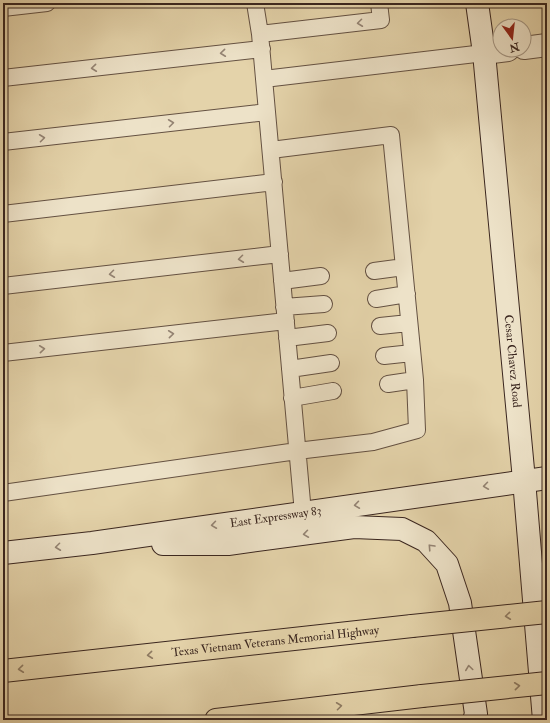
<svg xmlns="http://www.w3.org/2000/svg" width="550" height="723" viewBox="0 0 550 723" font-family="'IM FELL Double Pica',serif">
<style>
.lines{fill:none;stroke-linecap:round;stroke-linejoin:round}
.lane-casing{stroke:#645142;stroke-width:18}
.street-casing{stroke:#645142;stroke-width:24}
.secondary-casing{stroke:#3a261f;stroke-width:24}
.highway-casing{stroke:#3a261f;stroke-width:24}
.lane{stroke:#ede2c8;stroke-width:16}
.street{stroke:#ede2c8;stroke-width:22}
.secondary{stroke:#ede2c8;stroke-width:22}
.highway{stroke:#e4d3aa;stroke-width:22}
.highway-bridge-casing{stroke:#3a261f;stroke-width:24;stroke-linecap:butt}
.highway-bridge{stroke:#e4d3aa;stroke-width:22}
.oneway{stroke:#948474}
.oneway2{stroke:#8f7c64}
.labels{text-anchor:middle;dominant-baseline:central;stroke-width:3.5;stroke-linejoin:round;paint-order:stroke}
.street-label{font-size:12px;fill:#3a261f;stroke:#ede2c8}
</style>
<rect width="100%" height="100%" fill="#e4d3aa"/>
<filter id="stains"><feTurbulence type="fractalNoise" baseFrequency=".005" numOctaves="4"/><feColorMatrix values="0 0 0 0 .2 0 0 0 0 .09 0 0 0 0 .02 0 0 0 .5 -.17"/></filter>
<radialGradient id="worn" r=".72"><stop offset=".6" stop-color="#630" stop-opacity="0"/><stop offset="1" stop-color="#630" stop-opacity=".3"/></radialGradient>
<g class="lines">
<g class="lane-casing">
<path id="lane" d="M255,3L260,34L303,513
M3,8L47,3
M260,34L381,20L379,3
M3,78L262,49
M264,79L484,53
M3,142L267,112
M3,214L274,182
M374,271L404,267
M282,281L321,276
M3,286L280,254
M376,299L407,294
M284,307L324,304
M380,326L409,323
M287,338L328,333
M3,353L286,321
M384,356L412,353
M290,369L331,363
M388,384L415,380
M292,398L333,391
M3,493L297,451L373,442L417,430L415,380L391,135L271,150"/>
</g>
<g class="street-casing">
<path id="street" d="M524,48L547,45
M484,53L508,50"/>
</g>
<g class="secondary-casing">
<g id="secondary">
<path id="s1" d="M477,3L484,53L524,480L544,720"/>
<path d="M163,544H228L354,527L402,529L426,541L447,564L460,603L476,714L474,720"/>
<path id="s2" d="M3,553L92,543L547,478"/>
</g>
</g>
<g class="highway-casing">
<g id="highway">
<path id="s3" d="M3,671L412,626"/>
<path d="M216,720L422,696"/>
</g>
</g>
<use href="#lane" class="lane"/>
<use href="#street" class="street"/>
<use href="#secondary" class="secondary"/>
<use href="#highway" class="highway"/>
<g class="highway-bridge-casing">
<path id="highway-bridge" d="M412,626L547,612
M422,696L547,683"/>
</g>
<use href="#highway-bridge" class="highway-bridge"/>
</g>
<defs><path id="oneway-chevron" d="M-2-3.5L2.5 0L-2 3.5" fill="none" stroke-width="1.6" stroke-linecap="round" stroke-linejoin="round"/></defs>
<g class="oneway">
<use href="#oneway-chevron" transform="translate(360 23) rotate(173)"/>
<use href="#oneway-chevron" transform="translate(223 53) rotate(174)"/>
<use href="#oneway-chevron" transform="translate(94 68) rotate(174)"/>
<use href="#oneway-chevron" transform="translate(171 123) rotate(-7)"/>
<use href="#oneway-chevron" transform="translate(42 138) rotate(-7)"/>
<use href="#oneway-chevron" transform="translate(241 259) rotate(173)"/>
<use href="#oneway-chevron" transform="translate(112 274) rotate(173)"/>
<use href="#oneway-chevron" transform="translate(171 334) rotate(-6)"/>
<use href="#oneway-chevron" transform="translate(42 349) rotate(-6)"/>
<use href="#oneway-chevron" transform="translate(486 486) rotate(172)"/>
<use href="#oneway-chevron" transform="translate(357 505) rotate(172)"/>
<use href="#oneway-chevron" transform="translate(214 525) rotate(172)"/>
<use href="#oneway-chevron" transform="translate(306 534) rotate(172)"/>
<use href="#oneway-chevron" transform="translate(58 547) rotate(173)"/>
<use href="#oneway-chevron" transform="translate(431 547) rotate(-133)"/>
<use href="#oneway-chevron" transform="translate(469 668) rotate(-98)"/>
</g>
<g class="oneway2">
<use href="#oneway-chevron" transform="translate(508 616) rotate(174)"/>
<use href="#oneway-chevron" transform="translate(150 655) rotate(174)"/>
<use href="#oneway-chevron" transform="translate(21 669) rotate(174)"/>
<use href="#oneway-chevron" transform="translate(517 686) rotate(-6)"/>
<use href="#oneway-chevron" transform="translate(339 706) rotate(-7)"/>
</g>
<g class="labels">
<g class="street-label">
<text stroke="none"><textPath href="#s1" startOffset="360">Cesar Chavez Road</textPath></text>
<text stroke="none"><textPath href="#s2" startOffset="275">East Expressway 83</textPath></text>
<text stroke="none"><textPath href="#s3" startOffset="274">Texas Vietnam Veterans Memorial Highway</textPath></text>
</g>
</g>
<rect width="550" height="723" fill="none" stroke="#e4d3aa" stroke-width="16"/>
<rect x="4" y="4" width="542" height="715" fill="none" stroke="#3a261f" stroke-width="2"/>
<rect x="8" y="8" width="534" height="707" fill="none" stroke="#3a261f"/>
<g transform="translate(512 38) rotate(165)"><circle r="19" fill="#ede2c8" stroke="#a59784"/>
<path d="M0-3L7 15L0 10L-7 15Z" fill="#8f2418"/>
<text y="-6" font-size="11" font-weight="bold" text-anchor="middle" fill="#3a261f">N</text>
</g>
<rect width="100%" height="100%" filter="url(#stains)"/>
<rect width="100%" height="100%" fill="url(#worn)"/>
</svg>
